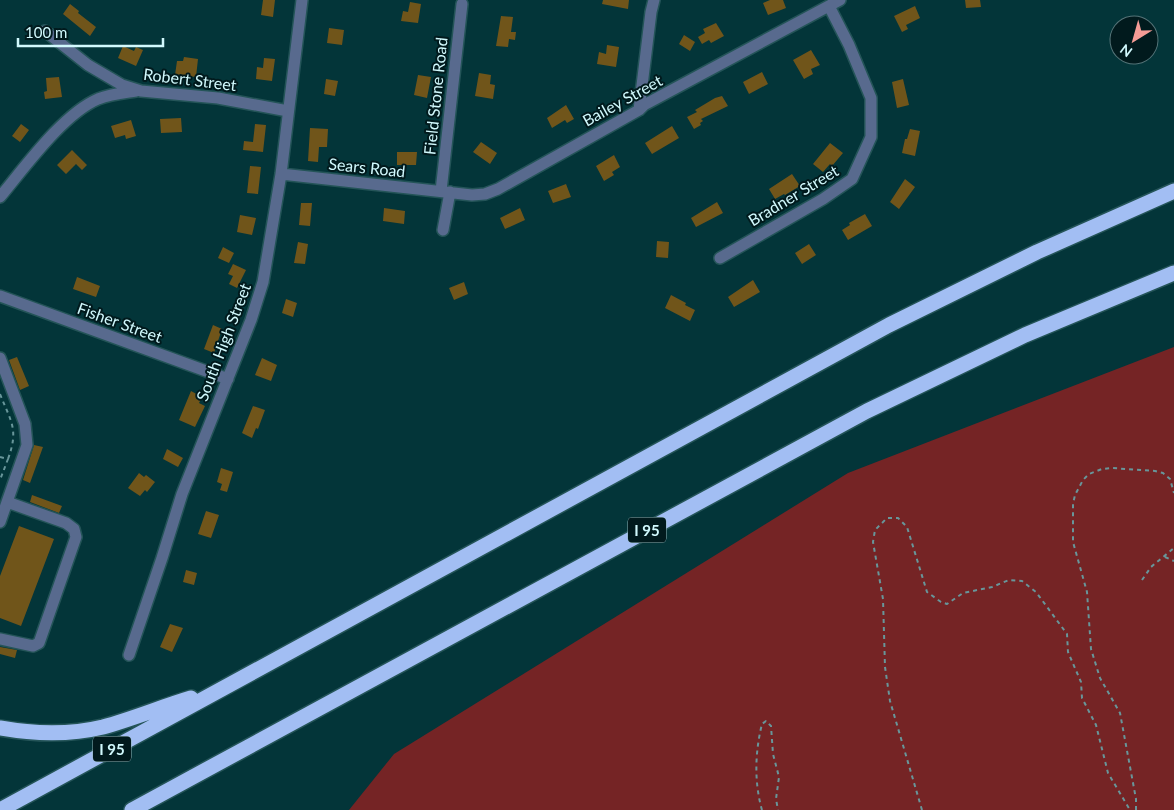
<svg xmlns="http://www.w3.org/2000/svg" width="1174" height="810" viewBox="0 0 1174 810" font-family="Lato,sans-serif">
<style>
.green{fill:#752425}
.building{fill:#70551a}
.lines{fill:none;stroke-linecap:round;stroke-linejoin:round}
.minor-casing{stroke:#245458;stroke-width:14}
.highway-casing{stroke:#245458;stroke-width:18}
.path{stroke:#68969a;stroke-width:2;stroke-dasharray:4 4;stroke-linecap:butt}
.minor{stroke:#586a8e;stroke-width:11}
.highway{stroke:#a2bef3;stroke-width:15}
.labels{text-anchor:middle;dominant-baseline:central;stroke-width:4;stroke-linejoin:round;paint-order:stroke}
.shield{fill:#011a1d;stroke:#93b6ba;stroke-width:1}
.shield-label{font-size:15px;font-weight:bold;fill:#d1f9fd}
.street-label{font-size:16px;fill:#d1f9fd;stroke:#011a1d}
</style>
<rect width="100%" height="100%" fill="#033539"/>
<path class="green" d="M1174,347V810H349L394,754L848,473Z"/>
<path class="building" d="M263,0H275L273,17L261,15Z
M603,0H629L628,9L602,4Z
M770,0H783L786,8L768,15L763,3Z
M965,0H980L981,7L966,8Z
M410,2L421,4L418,23L401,21L403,11L408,12Z
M70,4L79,11L78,13L96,27L90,36L63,14Z
M915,6L920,18L906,25L908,29L902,32L894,16Z
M501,16L513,17L511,32H516L515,40L509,39L508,47L496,46Z
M716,23L724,36L711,43L709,40L702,44L698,37L705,33L703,29Z
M329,28L344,30L342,45L327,43Z
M684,35L695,42L690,51L679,44Z
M607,45L619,47L616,67L597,64L599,52L606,54Z
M123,46L134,51L136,47L143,50L136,66L118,58Z
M811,50L820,65L811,69L813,74L804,79L793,60Z
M184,57L198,59L196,77L175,75L177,61H183Z
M264,58L275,59L272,81L256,79L257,67L263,68Z
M762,72L768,84L749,94L743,82Z
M479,73L491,75L490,84L495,85L493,99L475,96Z
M418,75L431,77L427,98L414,95Z
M59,77L62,97L45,99L44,92L47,91L46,78Z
M326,79L338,81L335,96L324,94Z
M903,79L909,105L897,108L892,82Z
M722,96L728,106L701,119L703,121L700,123L701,125L694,129L687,117L697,112L695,110L715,98Z
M566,105L574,119L567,123L565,120L552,128L547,118Z
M181,118L182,132L161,133L160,119Z
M131,120L136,136L126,139L125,135L115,138L111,126Z
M21,124L29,130L20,142L12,136Z
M255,124L266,125L263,152L243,150L244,141L253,142Z
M672,126L679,138L652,154L645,143Z
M310,128L328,129L327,147H319L318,162L308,161Z
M910,129L920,131L915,156L902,153L905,139H907Z
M481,142L497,153L490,164L473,152Z
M830,143L843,153L832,166L830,164L823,172L813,164Z
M72,150L87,165L82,170L76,164L66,174L57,165Z
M397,152H417L416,165H397Z
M614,155L620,167L612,172L614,175L604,181L596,166Z
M250,166L261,167L258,194L247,193Z
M792,174L800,186L785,195L784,194L775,199L769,189Z
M905,179L915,187L899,209L890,202Z
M566,184L571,197L553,203L548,191Z
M717,202L723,213L696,227L691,218Z
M301,203H312L310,226L299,225Z
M384,208L405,211L404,224L383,221Z
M520,208L525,220L505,229L500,218Z
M865,214L872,226L848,240L842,230L850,225L849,223Z
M240,215L256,218L252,235L237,232Z
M657,241L669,242L668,258L656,257Z
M298,242L308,244L305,264L294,263Z
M809,244L816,255L802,264L795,253Z
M223,247L234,253L229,263L218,258Z
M233,264L246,270L237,288L229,284L233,276L228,274Z
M77,277L100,286L96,297L73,289Z
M753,280L760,292L734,307L728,297Z
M464,282L468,294L454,300L449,288Z
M671,295L686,303L685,305L695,310L690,321L665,308Z
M286,299L297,303L293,317L282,313Z
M213,325L222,329L214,353L204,349Z
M17,357L29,386L20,390L9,360Z
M262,358L277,365L271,381L255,375Z
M191,391L202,397L199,403L205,406L195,427L179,420Z
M253,406L265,410L258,429L256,428L252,438L242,433Z
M34,445L43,447L30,483L23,480Z
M167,449L183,458L178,467L163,459Z
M221,468L233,472L227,492L220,490L222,484L217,482Z
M139,473L144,477L146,475L155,482L147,492L145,490L140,496L128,488Z
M32,495L62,506L59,513L30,502Z
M206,511L219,515L211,538L198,534Z
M19,526L54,539L21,626L0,618V576Z
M186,570L197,573L194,585L183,582Z
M170,624L183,628L172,652L160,647Z
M0,647L17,650L15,658L0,654Z"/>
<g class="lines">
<g class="minor-casing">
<path id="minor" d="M45,31L88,65L122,85L141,91L218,98L288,111
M639,110L651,12L654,0
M281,174L472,195L485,194L498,189L639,110L644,105L840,0
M441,191L462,4
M0,197C25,167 63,114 98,99C111,94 123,93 136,91
M443,230L450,192
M720,258L823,199L852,179L871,137V98L849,45L829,6
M0,296L228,379
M0,358L25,424L27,445L0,522
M0,639L33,646L39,643L76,537L74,529L66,523L7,502
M129,655L162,558L182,494L251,320L263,282L281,174L302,0"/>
</g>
<g class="highway-casing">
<path id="highway" d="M0,728C34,734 70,735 103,727C133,719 161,707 191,698
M0,810L889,325L1037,252L1174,191
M132,810L867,411L1025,335L1174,273"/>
</g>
<path class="path" d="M0,394C11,422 19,429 8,459L11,460
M0,457L8,459L0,480
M1165,557L1174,561
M1142,580L1151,567L1174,548
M762,810C754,782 755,752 762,724L766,721L771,726L773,754L779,777L776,799L778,810
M922,810L890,701L885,667L883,599L873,542L875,530L887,518H898L907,527L927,592L941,602L947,604L963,593L992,587L1009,580L1022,581L1036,592L1067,634L1068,652L1081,682L1082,698L1096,725L1108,773L1130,810
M1136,810V799L1120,713L1100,678L1091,649L1087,592L1073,542V504L1075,495L1083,480L1089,474L1102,469L1112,468L1155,471L1163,473L1170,479L1174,493"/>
<use href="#minor" class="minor"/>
<use href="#highway" class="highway"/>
</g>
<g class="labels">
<g class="shield">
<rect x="628" y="517.5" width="38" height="25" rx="4"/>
<rect x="93" y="736.5" width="38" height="25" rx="4"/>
</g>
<g class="shield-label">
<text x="647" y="530">I 95</text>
<text x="112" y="749">I 95</text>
</g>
<g class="street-label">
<text transform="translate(190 79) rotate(7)">Robert Street</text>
<text transform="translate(435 96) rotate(-84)">Field Stone Road</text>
<text transform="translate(622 100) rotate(-29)">Bailey Street</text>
<text transform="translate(367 167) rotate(6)">Sears Road</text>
<text transform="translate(793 195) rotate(-31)">Bradner Street</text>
<text transform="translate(120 322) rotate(20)">Fisher Street</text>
<text transform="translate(223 342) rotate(-69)">South High Street</text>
</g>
</g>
<g transform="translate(1134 40) rotate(217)"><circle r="24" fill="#011a1d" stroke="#547377"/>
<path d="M0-4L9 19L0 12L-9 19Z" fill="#f59c96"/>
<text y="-8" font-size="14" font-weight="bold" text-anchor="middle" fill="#d1f9fd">N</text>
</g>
<path d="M18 38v8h145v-8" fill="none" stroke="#d1f9fd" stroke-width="2.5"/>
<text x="25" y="38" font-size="15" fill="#d1f9fd" stroke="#011a1d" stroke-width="4" paint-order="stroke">100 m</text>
</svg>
